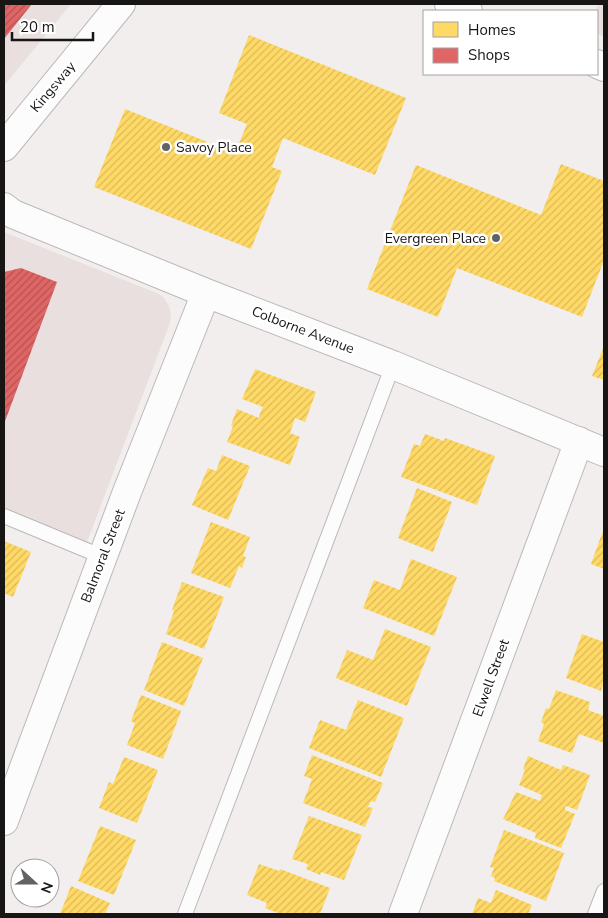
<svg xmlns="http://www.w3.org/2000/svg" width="608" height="918" viewBox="0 0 608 918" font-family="'Nunito Sans',sans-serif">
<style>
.built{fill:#e9dfdf}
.homes{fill:url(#homes-hatch)}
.shops{fill:url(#shops-hatch)}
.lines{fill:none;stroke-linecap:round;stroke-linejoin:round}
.service-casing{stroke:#bbb8b8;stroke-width:16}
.minor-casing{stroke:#bbb8b8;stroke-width:30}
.tertiary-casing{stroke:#bbb8b8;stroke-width:30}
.primary-casing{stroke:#bbb8b8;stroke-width:30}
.service{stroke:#fdfcfc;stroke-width:14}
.minor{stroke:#fdfcfc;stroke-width:28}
.tertiary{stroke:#fdfcfc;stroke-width:28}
.primary{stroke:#fdfcfc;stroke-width:28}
.poi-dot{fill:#646161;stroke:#fff;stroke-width:2}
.labels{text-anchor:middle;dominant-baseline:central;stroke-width:5;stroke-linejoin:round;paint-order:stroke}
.street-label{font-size:14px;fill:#181515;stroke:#fff}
.poi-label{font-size:14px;fill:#181515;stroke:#fff;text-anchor:start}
</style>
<defs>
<pattern id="homes-hatch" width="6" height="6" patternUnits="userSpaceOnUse" patternTransform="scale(1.25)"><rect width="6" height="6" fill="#ffd966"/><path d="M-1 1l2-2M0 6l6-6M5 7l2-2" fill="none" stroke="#dab958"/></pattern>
<pattern id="shops-hatch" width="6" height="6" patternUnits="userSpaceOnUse" patternTransform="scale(1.25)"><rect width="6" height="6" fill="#e06666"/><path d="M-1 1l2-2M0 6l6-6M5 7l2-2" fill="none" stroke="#b55353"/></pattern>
</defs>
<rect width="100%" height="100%" fill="#f2eeee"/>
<path class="built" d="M4,4H71L4,86Z
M598,4H604V37L597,33V11H595Z
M4,232L159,294L164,298L169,306L171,314L170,323L84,550L4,516Z"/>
<path class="homes" d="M249,35L406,98L375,175L283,138L272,167L282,171L251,249L94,187L125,109L235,153L247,124L219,113Z
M561,164L604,181V260L582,317L457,268L438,317L367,289L416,165L541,215Z
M604,346V380L592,376Z
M255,369L316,392L305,422L295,418L290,433L300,437L290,465L227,442L233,426L231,425L237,409L259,418L260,413L263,407L242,399Z
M425,434L444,441L445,438L495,456L477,505L401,477L414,444L420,446Z
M222,455L250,466L228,520L192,505L208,468L216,471Z
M417,488L452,502L433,552L398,538Z
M211,522L250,537L243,556L246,557L242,568L239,566L230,588L191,573Z
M604,528V569L591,564Z
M4,541L31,552L13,597L4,593Z
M411,559L457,577L434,636L363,608L374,580L400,590Z
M182,582L224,597L204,649L166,634L174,611L172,610Z
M385,629L431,647L407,706L336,678L347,650L373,660Z
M582,634L604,642V681L601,691L566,678Z
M162,642L203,658L184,706L144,690Z
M556,690L590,702L588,710L604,716V743L579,734L572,753L538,741L544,724L541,722L546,708L549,709Z
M141,695L181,711L163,759L127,745L135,723L131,721Z
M358,700L404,718L381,777L309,748L320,720L346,730Z
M312,755L383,783L375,802L371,801L368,807L373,808L365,827L303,803L312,779L304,776Z
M528,756L561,770L563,765L590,775L577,810L566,806L565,808V810L575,814L561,848L535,838L536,833L503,819L516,792L540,801L542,795L519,785L525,770L523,769Z
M124,757L158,770L137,823L99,808L109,782L113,784Z
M309,816L362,835L344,880L321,872L320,875L306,869L308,864L292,859Z
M100,826L136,840L114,895L78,881Z
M504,830L564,853L546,901L494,881L495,878L491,876L494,868L490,867Z
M259,864L279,871L280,869L330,888L320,914H281L265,908L267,903L247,895Z
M71,886L110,903L105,914H60Z
M496,890L532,905L528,914H472L478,898L491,903Z"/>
<path class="shops" d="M4,4H32L4,39Z
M21,268L57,282L4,424V272Z"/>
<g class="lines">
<g class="service-casing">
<path id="service" d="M4,516L103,557
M185,914L393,365
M595,914L604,891"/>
</g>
<g class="minor-casing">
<path id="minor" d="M4,207L13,214L206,293L393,365L604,452
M4,821L127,492L206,293
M403,914L579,441"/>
</g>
<g class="tertiary-casing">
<path id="tertiary" d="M449,4L468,11
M597,64L604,67"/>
</g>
<g class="primary-casing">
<path id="primary" d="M4,147L121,4"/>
</g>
<use href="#service" class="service"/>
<use href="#minor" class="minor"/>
<use href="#tertiary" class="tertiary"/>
<use href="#primary" class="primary"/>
</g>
<g class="poi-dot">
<circle cx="166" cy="147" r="5"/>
<circle cx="496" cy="238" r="5"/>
</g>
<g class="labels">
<g class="street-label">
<text transform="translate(53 87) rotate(-50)">Kingsway</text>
<text transform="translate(303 330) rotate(21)">Colborne Avenue</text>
<text transform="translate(103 556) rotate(-69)">Balmoral Street</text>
<text transform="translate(491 678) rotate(-70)">Elwell Street</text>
</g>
<g class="poi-label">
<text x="176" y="147">Savoy Place</text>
<text x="486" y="238" text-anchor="end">Evergreen Place</text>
</g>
</g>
<rect width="608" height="918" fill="none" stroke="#181515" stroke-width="10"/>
<rect x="423" y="10" width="175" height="65" fill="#ffffff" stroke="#a3a1a1"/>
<rect x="433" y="22" width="25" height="15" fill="#ffd966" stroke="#a3a1a1"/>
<text x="468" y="35" font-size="15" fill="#181515">Homes</text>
<rect x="433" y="48" width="25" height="15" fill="#e06666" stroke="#a3a1a1"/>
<text x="468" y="60" font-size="15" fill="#181515">Shops</text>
<g transform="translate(35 883) rotate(111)"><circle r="24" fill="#ffffff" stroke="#a3a1a1"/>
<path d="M0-4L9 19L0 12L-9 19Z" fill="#646161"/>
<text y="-8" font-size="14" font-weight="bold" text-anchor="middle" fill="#181515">N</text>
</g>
<path d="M12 32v8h81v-8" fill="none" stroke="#181515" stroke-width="2.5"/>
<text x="20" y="32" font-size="15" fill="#181515" stroke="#ffffff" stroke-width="4" paint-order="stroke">20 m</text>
</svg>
